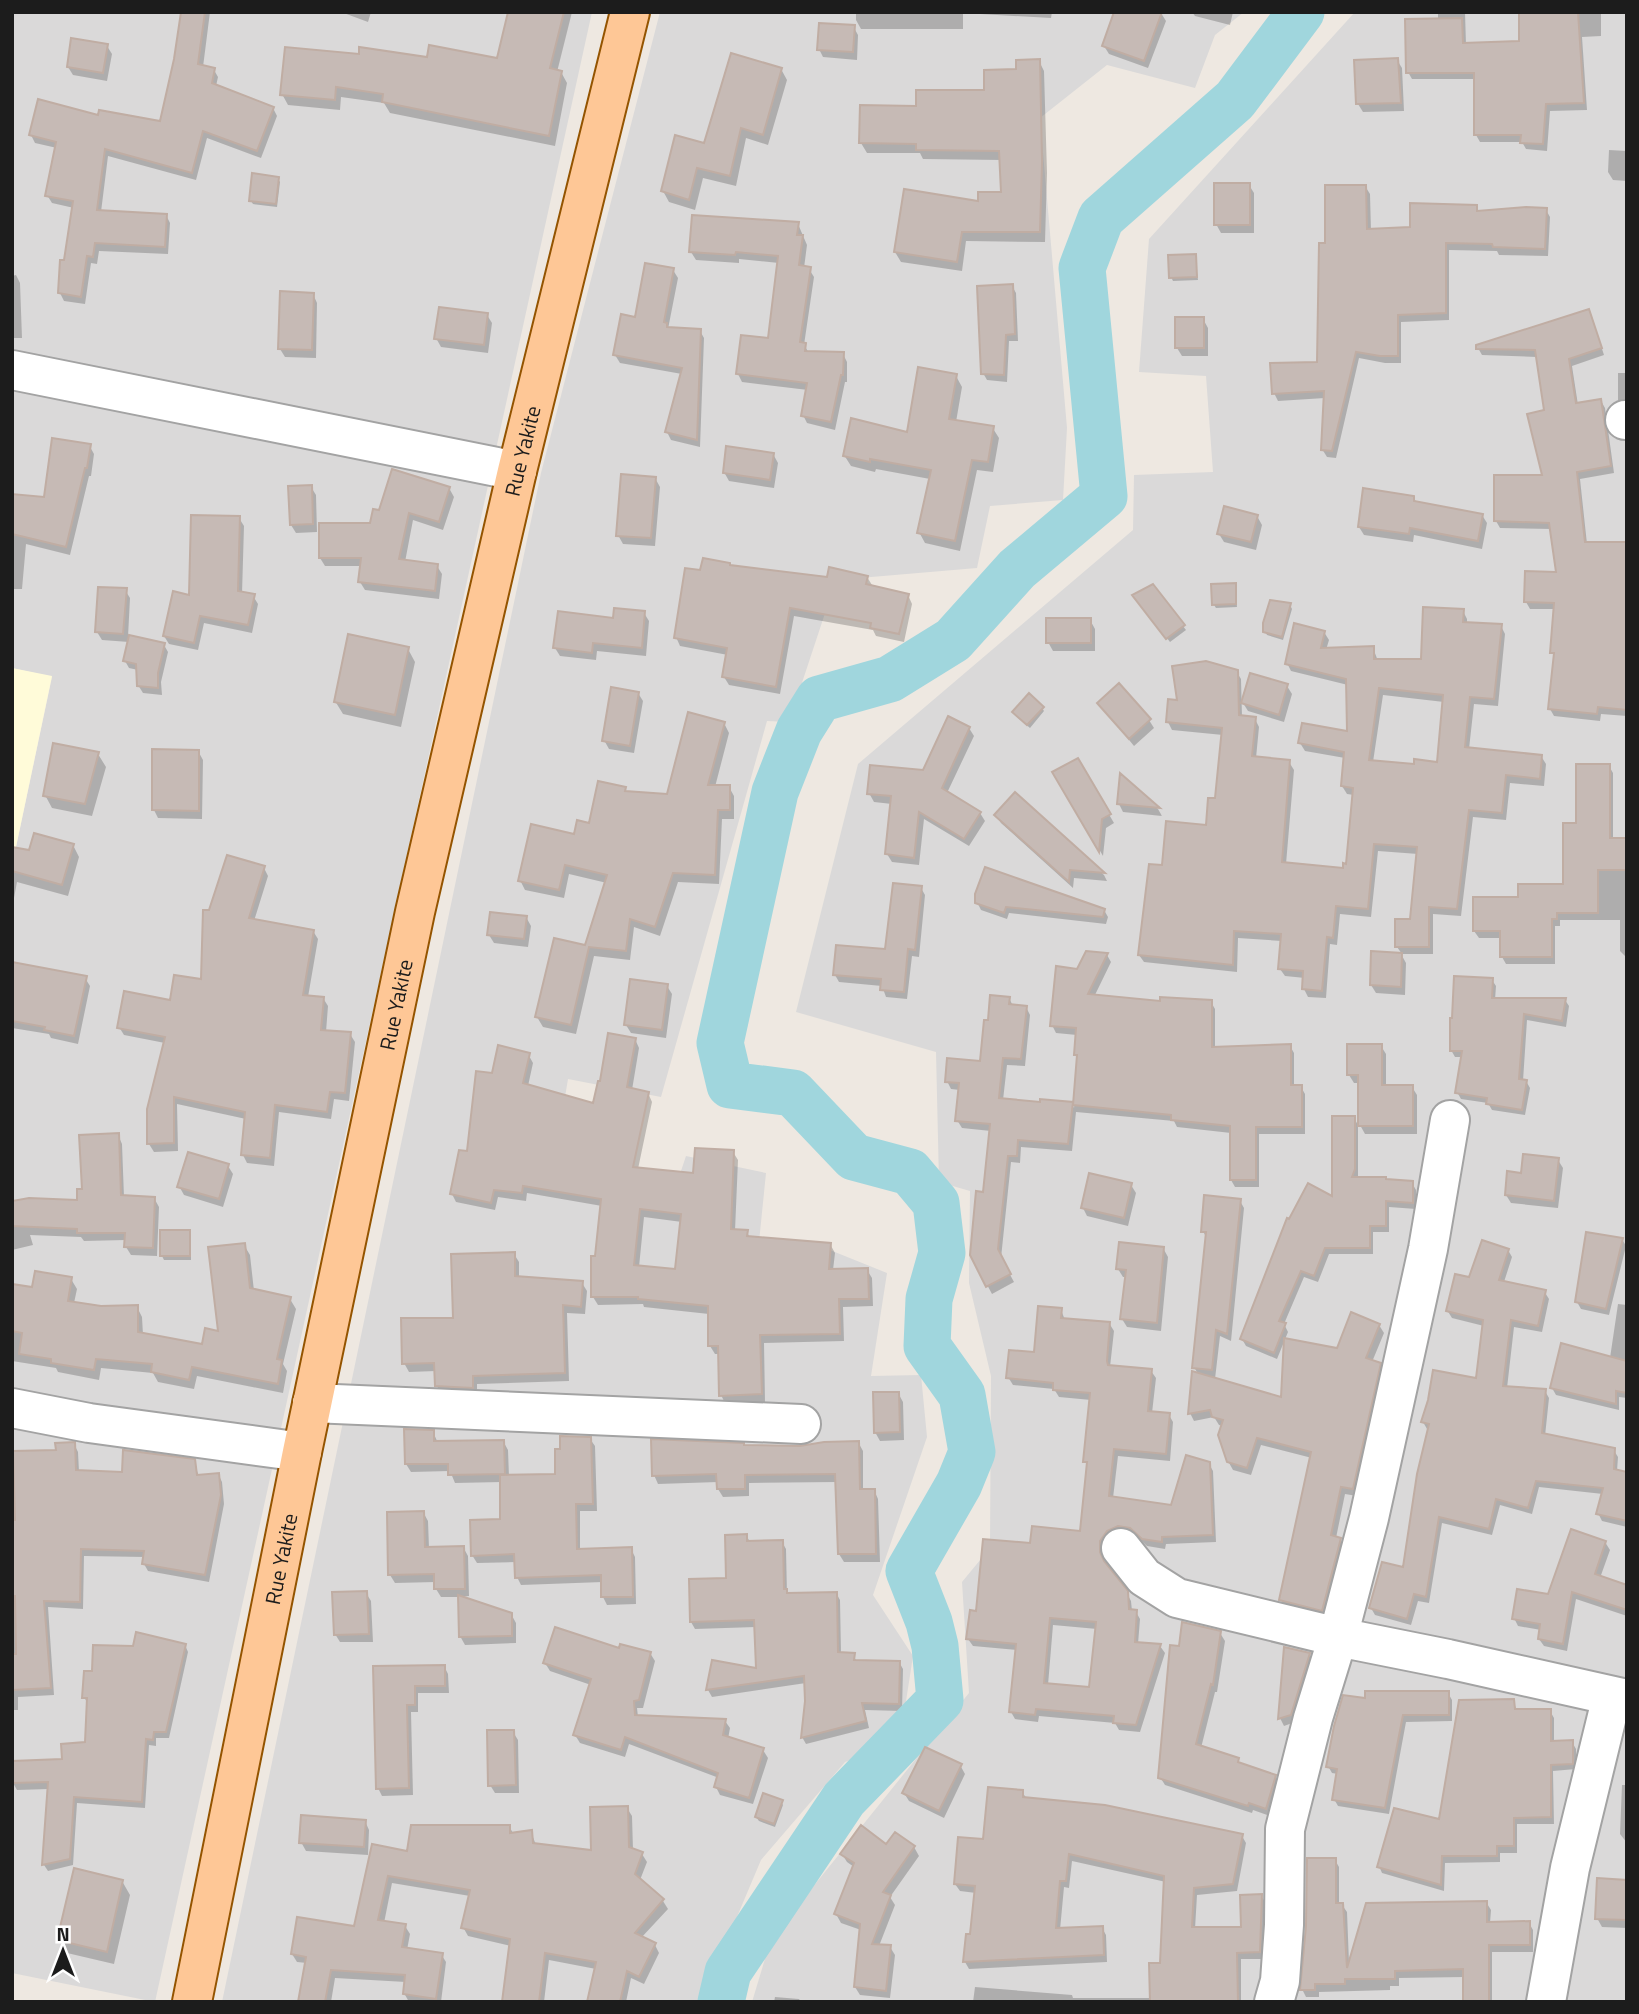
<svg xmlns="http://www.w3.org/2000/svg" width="1639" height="2014" viewBox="0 0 1639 2014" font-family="'Titillium Web',sans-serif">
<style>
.residential{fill:#dad9d9}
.education{fill:#fffbd9}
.shadow{fill:#0003;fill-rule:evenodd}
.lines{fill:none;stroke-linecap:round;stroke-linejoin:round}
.river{stroke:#a0d6dd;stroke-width:47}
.building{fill:#c6bab5;stroke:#c0ada3;stroke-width:2;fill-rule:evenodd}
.minor-casing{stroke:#a3a3a3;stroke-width:42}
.major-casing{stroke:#945400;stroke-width:42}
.minor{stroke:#fff;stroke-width:38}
.major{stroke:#fec796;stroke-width:38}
.labels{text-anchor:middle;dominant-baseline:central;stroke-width:5;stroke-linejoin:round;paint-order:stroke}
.street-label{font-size:21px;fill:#1c1c1c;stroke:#fff}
</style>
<rect width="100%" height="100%" fill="#eee8e1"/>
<path class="residential" d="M12,12H592L155,2002L12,1973V866L52,677L12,668Z
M660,12H1244L1215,35L1195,88L1107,65L1040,118L1067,428L1063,500L990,506L977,568L836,580L789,722L767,721L661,1097L568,1079L553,1169L677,1183L686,1156L766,1173L759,1242L815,1244L887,1273L871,1376L921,1375L927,1437L873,1595L913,1656L902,1727L880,1749L845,1762L761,1860L701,2002H222L541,473Z
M1355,12H1627V2002H752L771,1939L969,1693L962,1582L990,1548L991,1376L969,1283L970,1191L939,1182L936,1052L796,1012L858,764L1133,530L1134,475L1213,472L1206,376L1139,372L1149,239Z"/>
<path class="education" d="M12,668L52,676L12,866Z"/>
<path class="shadow" d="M183,12H210L203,67L214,70L218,77L216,86L273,108L277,116L261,158L207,138L196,180L108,156L101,212L166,215L170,223L168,254L99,251L97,264L91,263L85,304L64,301L60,293L74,208L52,203L47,195L57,148L35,143L31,135L100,117L162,123L176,59Z
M341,12H371L368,22Z
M510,12H572L557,72H561L567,83L555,146L390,113L384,103L341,97L340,110L288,105L282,94L428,59L499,60Z
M856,12H1052L1051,18L963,13V29H861L856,20Z
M1192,12H1233L1230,25L1195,16Z
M1438,12H1465L1466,45L1521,43V12H1601V36L1582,37L1587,110L1550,111L1547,151L1526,149L1522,142H1480L1476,135V79H1412L1408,72L1438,20Z
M1161,13L1166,21L1148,68L1109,54L1104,46Z
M853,26L858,35L857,60L823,57L819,49Z
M107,46L112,54L107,81L73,75L68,67Z
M1397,60L1402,68L1404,111L1363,112L1358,104Z
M1039,61L1044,71L1047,173L1045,242L966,241L962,271L901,262L895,252L980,203L1002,194L1001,160L923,159L920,153H867L861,143L918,107L986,92L1018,71Z
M781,69L787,80L768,145L746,138L736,186L703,178L695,210L669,202L663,191Z
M1609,150L1627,151V181L1613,180L1608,172Z
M278,179L280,182L277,207L253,204L251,201Z
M1249,185L1254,193V233H1221L1216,224Z
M1365,186L1370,194L1371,231L1412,229L1476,207L1479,212L1546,210L1550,217L1548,256L1499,255L1497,251L1449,250V320L1401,322V363H1385L1359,358L1336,458L1327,457L1322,449L1325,398L1278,401L1274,393L1319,364L1326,245Z
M798,224L807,245L804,268L809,269L814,277L804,345L809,353L843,354L847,362V382H845L835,430L807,423L803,415L808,390L742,382L738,374L769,340L779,263L739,259V263L696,260L691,252Z
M1195,256L1198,280L1173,281L1171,277Z
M673,270L678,278L668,329L700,331L704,338L700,447L671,440L667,432L682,374L620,363L615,355L637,319Z
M16,275L20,283L22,338H12V276Z
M1012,286L1016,293L1018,341H1009L1007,382L987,380L983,373Z
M313,294L317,303L316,358L285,357L280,349Z
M487,315L492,323L488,353L441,347L436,338Z
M1592,318L1604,355L1572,366L1578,405L1601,401L1605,408L1614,473L1580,479L1587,544H1627V716L1601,714L1600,721L1554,716L1550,709L1555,657L1552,652L1556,609H1530L1526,602L1558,574L1552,529L1500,528L1496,521L1545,477L1546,412L1537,357L1482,355L1478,348Z
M1203,319L1208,328V356H1182L1177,348Z
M1618,373H1627V407L1622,408L1618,400Z
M956,376L962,387L956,422L992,427L999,438L993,472L977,470L960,551L925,543L919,532L930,479L876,469L875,472L851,466L844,455L908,434Z
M89,445L94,454L91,476H89L70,555L26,544L22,589H12V496L45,499Z
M773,454L778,463L774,488L729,481L724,472Z
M655,478L660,487L655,546L623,544L618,535Z
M311,487L316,495L317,532L296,533L291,525Z
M449,488L454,497L443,530L413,520L405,562L437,566L442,574L439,599L365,590L360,582L362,566H325L320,558L372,525Z
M1413,497L1417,503L1482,515L1487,523L1482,549L1414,535L1413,542L1364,535L1359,527Z
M1257,516L1262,525L1256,550L1224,542L1219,534Z
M239,518L244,526L242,594L253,596L258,604L252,633L204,623L198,650L169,644L164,636Z
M730,567L828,578L867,577L872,585L908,595L912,604L904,642L876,636L873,630L794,616L780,694L729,685L724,677L728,655L680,646L676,637L702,572Z
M1235,585L1237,607L1216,608L1214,605Z
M1152,586L1186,630L1170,642L1136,598Z
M125,590L130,598L128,637L164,645L168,652L161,682L162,695L143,693L138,685V670L129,668L125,661L129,642L102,640L97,632Z
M1290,605L1292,609L1283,640L1267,635L1265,631Z
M1463,611L1467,619V624L1501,626L1505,634L1498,706L1474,704L1469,749L1541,756L1546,764L1544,786L1510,783L1506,820L1473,817L1461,916L1433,914V954H1402L1397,947L1411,920L1418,854L1378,851L1371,917L1340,914L1337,945L1330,944L1326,998L1308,997L1304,989L1305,978L1285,976L1280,969L1282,941L1238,938L1237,972L1144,962L1139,955L1163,867L1207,827L1216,800L1223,735L1172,730L1168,722L1179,702L1236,671L1241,679L1242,717L1255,719L1259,727L1256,758L1289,762L1294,770L1286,864L1344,870L1348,865L1354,795L1347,794L1342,786L1345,758L1305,751L1300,743L1349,733L1348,685L1291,671L1287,663L1324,632L1329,640L1326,650L1373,648L1378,661H1422ZM1383,695L1444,702L1438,764L1415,766L1373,762Z
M644,613L649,621L646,656L597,651L596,660L560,656L555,648L614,620Z
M1090,620L1095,629V651H1053L1048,642Z
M408,649L415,662L401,727L343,714L335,701Z
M1287,686L1292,694L1284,722L1248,711L1243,703Z
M638,693L643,701L634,753L609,749L604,740Z
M1099,703L1149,720L1154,728L1134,746Z
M1042,708L1044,711L1030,728L1016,716Z
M724,723L729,733L715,787H729L734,796V819H722L719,884L678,882L660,936L634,927L630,960L594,956L576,1034L543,1027L537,1017L587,947L607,883L569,874L564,898L525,890L520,880L590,825L625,789L627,793L668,796Z
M969,728L974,736L947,793L980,813L985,821L969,846L924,819L919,865L892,862L887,854L892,804L874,802L869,793L924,772Z
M198,751L203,760L202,819L158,818L154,810Z
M98,754L106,767L92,816L52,808L45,795Z
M1077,760L1114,823L1106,828L1103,856L1055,773Z
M1609,766L1613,773V839L1627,841V958L1620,951V920H1560V926H1555V964H1506L1502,957V938H1479L1474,931L1520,899L1565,885L1578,825Z
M1121,777L1158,809L1162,816L1123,812L1119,804Z
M1015,794L1104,875L1107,881L1074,878L1073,888L1001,823L996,815Z
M73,845L79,857L68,896L17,882L14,898L12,897V849L30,852Z
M264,868L268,876L254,921L313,931L318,939L308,997L323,998L328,1006L326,1032L350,1034L355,1042L349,1101L334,1099L331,1119L279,1112L274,1166L247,1163L243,1155L246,1119L177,1104L178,1151L154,1152L149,1144L165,1043L124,1035L119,1027L171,1002L202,981L210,912Z
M921,888L925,895L919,957L912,956L907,999L886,997L882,986L839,982L835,975L886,951Z
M977,902L1104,910L1108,917L1106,924L1009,913L1007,919L981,910Z
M526,917L531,926L528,947L494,943L489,935Z
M1401,954L1406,963L1405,995L1376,993L1371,985Z
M1107,955L1111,962L1094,997L1161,1003L1211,1002L1215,1009V1048L1290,1046L1294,1053V1087H1301L1305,1094V1134H1259V1187H1235L1231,1180V1133L1177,1127L1174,1121L1076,1112L1072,1151L1021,1147L1020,1163L1011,1162L1001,1258L1014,1282L992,1294L971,1255L984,1194L991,1131L962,1128L957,1120L960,1090L951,1089L947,1081L981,1063L989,1022L1009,998L1013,1006L1026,1007L1030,1015L1025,1066L1007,1065L1003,1100L1072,1104L1074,1108L1079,1060L1075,1055L1077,1035L1056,1033L1052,1025L1079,970Z
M12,964L85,978L90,986L78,1044L51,1038L49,1034L12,1028Z
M1492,980L1496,986L1495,1000H1565L1569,1006L1566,1027L1527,1020L1523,1081H1526L1530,1088L1525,1115L1492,1110L1488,1103L1461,1099L1457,1092L1462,1057H1455L1451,1050Z
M667,986L672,994L666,1038L631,1033L626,1025Z
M635,1039L639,1048L632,1090L648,1093L652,1102L638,1169L695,1175L733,1152L738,1160L735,1231L747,1232L750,1238L830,1244L835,1253L833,1270H867L872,1278L873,1306L843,1307L844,1341L764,1343L765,1402L725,1403L721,1395L720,1354H715L710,1346L709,1314L644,1307L643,1304L598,1305L593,1297L602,1206L527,1193L526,1201L498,1197L495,1210L456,1202L452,1194L468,1154L493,1075L528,1054L533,1063L528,1086L594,1105ZM644,1217L682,1222L677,1271L639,1267Z
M1381,1046L1386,1054V1087H1412L1417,1095V1134H1365L1360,1125V1083H1354L1349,1075Z
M1354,1118L1358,1125V1179L1412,1183L1416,1190V1209L1389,1207V1232H1373V1254H1329L1318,1282L1304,1277L1284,1324L1288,1332L1277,1359L1246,1346L1242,1339L1334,1199Z
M118,1135L122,1144L124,1197L154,1198L159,1207L157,1256L131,1255L126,1247V1240L84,1241L81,1237L30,1235L33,1245L12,1250V1203L79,1202Z
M1558,1160L1563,1168L1558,1208L1511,1203L1506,1195L1522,1175Z
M228,1166L233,1174L223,1207L184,1195L179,1186Z
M1131,1185L1136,1193L1128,1226L1087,1216L1083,1208Z
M1240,1201L1244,1208L1231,1341L1220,1336L1215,1379L1282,1399L1338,1350L1379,1325L1384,1333L1372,1362L1379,1365L1384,1373L1357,1496L1345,1494L1336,1538L1340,1539L1345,1547L1326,1618L1286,1608L1281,1600L1312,1458L1261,1445L1251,1475L1233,1470L1228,1461L1223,1426L1219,1425L1214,1417L1194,1421L1190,1413L1198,1374L1194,1367L1207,1239L1203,1231Z
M162,1232H189L191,1236V1260H164L162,1256Z
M1622,1239L1626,1246L1609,1315L1581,1309L1577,1302Z
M244,1245L250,1255L254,1291L290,1299L296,1309L283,1364L287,1371L283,1393L197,1376L194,1389L158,1382L153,1373L101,1368L99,1380L58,1372L56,1368L12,1361V1285L33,1289L71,1279L77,1289L74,1303L101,1307H137L142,1317L143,1335L203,1346L220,1333Z
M1163,1248L1168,1257L1161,1331L1127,1327L1122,1319L1127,1277H1123L1118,1269Z
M1508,1250L1512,1257L1504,1282L1544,1291L1549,1299L1542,1332L1514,1327L1507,1388L1545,1391L1549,1398L1545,1436L1613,1449L1618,1457L1617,1471L1627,1474V1527L1602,1521L1598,1513L1603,1494L1539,1487L1532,1514L1500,1505L1492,1535L1442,1523L1429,1603L1418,1601L1411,1625L1375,1615L1371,1608L1405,1570L1430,1429H1427L1423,1422L1477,1380L1484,1326L1452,1318L1447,1310L1471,1279Z
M514,1254L519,1262V1278L582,1283L587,1291L585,1314L567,1313L569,1381L477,1384V1396L441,1394L437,1386L436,1371L409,1372L404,1363L455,1319Z
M1618,1304L1627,1305V1398L1619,1397V1410L1556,1395L1552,1388L1610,1358Z
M1061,1310L1065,1320L1109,1323L1114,1331L1110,1367L1151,1371L1156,1378L1152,1413L1169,1415L1173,1422L1170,1461L1118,1456L1113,1498L1172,1507L1209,1464L1213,1471L1216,1542L1166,1544L1165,1549L1147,1546L1135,1535L1123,1533L1104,1549L1103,1561L1126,1592L1131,1601L1132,1611L1136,1612L1140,1619L1138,1644L1160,1646L1165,1653L1140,1732L1119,1730L1115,1723L1039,1716L1038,1722L1015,1719L1011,1712L1017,1650L973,1646L968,1639L978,1613L1032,1545L1081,1532L1088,1467L1085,1461L1091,1400L1059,1397L1054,1389L1013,1385L1008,1377L1035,1354ZM1053,1625L1097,1629L1091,1689L1048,1685Z
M898,1393L903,1402L904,1440L880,1441L875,1432Z
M433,1432L438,1443L503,1441L508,1450L509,1477L557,1475L590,1439L595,1446L597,1511H580V1551L631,1549L635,1557L636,1604L607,1605L603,1597V1582L521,1585L517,1577L516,1562L477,1563L472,1555L502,1521V1482L455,1483L450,1471L411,1472L406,1464Z
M858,1442L863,1451V1491L874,1490L878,1499L880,1562H844L839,1554L837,1482L749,1483V1496L723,1497L718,1489V1482L658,1484L654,1475L800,1448Z
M74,1444L78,1452L79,1472L124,1474L193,1461L199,1476L218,1474L222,1482L224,1504L209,1582L148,1571L144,1564L145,1557L84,1556L83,1609L48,1607L54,1695L18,1697V1710H12V1522L17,1521L57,1452Z
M423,1512L428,1521L429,1548L463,1547L468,1556L469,1596L460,1597L511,1614L516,1623V1643L465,1645L460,1636L459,1597H441L436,1589V1582L395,1583L390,1575Z
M746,1535L750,1542H782L786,1549L787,1595L836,1593L840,1600L841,1654L853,1655L857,1662H899L903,1669L902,1711L865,1710L869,1728L806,1744L802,1737L807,1701L806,1683L712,1697L708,1690L714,1662L757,1670L756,1627L695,1629L691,1622L728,1580Z
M1605,1542L1610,1550L1600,1578L1627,1586V1616L1576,1599L1567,1651L1544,1646L1539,1639L1541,1630L1518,1626L1514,1618L1549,1596Z
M366,1593L371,1601L373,1642H340L335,1634Z
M1220,1633L1225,1641L1217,1692H1215L1201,1748L1238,1760L1241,1765L1275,1777L1280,1785L1270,1816L1253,1810L1252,1813L1165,1785L1160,1777L1180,1648Z
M185,1645L188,1652L169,1738H156V1746L149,1745L145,1808L77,1803L73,1865L48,1871L44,1865L49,1789L17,1790L13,1783L64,1761L86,1744L88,1704L84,1697L93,1673Z
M650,1653L655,1661L643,1708H637L638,1717L725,1721L730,1728L728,1739L763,1750L768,1758L753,1804L720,1795L716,1787L719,1778L629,1744L625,1757L580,1743L575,1735L591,1685L550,1671L545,1663Z
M1309,1654L1314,1662L1295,1722L1284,1726L1280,1718Z
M444,1666L448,1674L449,1693H418V1712H411L413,1795L382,1796L378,1788L375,1668Z
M1448,1693L1452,1700V1721L1406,1722L1389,1814L1338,1806L1334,1799L1338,1774L1332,1773L1328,1766L1367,1700Z
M1513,1701L1517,1711H1550L1554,1718V1742H1572L1576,1749V1769L1553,1771L1554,1824H1517V1853H1500V1862L1445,1863L1444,1891L1382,1873L1379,1866L1440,1821Z
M513,1732L518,1740L519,1793H495L490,1785Z
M960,1765L965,1774L944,1818L909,1801L904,1793Z
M1622,1785H1627V1843L1620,1834Z
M1022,1792L1027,1799L1242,1836L1246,1843L1237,1891L1197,1895L1195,1929L1242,1928L1261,1896L1266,1903L1263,1959H1241V2002H973L975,1987L1072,1995L1073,1998H1151L1162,1965L1166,1882L1072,1861L1069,1888L1064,1887L1060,1930L1102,1928L1106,1935L1107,1962L969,1969L965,1962L972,1936L976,1893L960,1891L955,1884Z
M781,1802L783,1805L775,1827L759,1821L756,1817Z
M627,1808L632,1816L633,1850L642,1854L647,1862L640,1880L663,1901L668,1909L641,1938L655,1945L659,1953L644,1984L631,1978L626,2002H589L596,1969L549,1960L544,2002H504L511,1946L468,1936L463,1927L470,1896L392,1883L384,1923L405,1926L410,1934L407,1950L441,1954L446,1962L441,2002H409L404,1993L406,1982L335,1978L331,2002H300L307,1963L297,1962L292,1954L356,1928L373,1846L409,1854L509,1826L514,1835L531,1832L536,1845L592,1852Z
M365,1821L369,1830L368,1855L306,1851L301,1842Z
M895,1835L914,1847L919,1856L890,1897L895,1905L879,1946L890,1947L895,1955L890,1998L860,1995L855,1987L861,1930L841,1923L836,1914L854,1867L847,1862L842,1854L887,1846Z
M1335,1860L1339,1867V1905H1342L1347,1912L1349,1963L1486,1902L1491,1910L1490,1923H1529L1533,1930V1952H1492V2002H1465V1977L1399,1978V1986H1390V1990L1319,1992V1997H1306L1302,1989Z
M122,1881L130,1895L114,1964L67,1953L59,1940Z
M1627,1881V1928L1602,1927L1597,1918Z
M775,1997L799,1999L801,2002H774Z"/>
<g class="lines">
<path class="river" d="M721,2002L728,1972L844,1799L940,1700L935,1646L929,1622L909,1571L959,1484L972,1452L962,1395L927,1346L929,1299L942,1253L936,1203L910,1172L854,1157L793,1093L730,1085L720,1043L775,792L799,731L819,699L890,679L953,640L1017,569L1104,496L1082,268L1101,218L1235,100L1301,12"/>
</g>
<path class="building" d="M181,12H205L198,64L215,68L212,83L274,107L257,151L203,131L192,173L105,149L97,210L167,214L165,247L95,243L93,257L87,256L81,297L58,293L60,260H64L73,201L45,196L56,142L29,135L38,99L98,115L99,110L160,121L174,59Z
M508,12H564L550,68L562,71L549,136L382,102L383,94L336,87L335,100L280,95L285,47L359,54V47L427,57L429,45L497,58Z
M1114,12H1162L1144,61L1102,46Z
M1519,12H1578L1584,103L1546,104L1543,144L1520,143L1521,135H1474V73H1406L1405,19L1462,18L1463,43L1519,41Z
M819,23L855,25L853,52L817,50Z
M71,38L108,44L103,73L67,67Z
M731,53L782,68L763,135L741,128L730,176L697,168L689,200L661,191L675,135L704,143Z
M1398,58L1401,103L1356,104L1354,60Z
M1040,59L1042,162L1040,232H962L957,262L894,252L904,189L978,201V192H1001L999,151L916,150V144L859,143L860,105L916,106V90H984V70L1016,69V60Z
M252,173L279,177L276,204L249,201Z
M1214,183H1250V225H1214Z
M1325,185H1366L1367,229L1410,227V203L1477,205V211L1526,207L1547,208L1545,249L1493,247L1492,244L1446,243V313L1398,315V356H1380L1356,352L1332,451L1321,450L1324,391L1272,394L1270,363L1317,362L1319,243H1325Z
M692,215L799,222L797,235H803L799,265L811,267L800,342L806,343L805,351L844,352L843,375H841L831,422L801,416L807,383L736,374L741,335L768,338L778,256L736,252L735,255L689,252Z
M1196,254L1197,277L1169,278L1168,255Z
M645,263L674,268L664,322L667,323V327L701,329L697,440L665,432L682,368L613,355L621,314L635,317Z
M1013,284L1015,334L1006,335L1004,375L981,374L977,286Z
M280,291L314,293L312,350L278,349Z
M439,307L488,313L484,345L434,339Z
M1589,309L1602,348L1569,359L1576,403L1601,399L1611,466L1577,472L1585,542H1627V710L1598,707L1597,714L1548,709L1554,653H1550L1554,603L1524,602L1525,571L1556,572L1549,523L1494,521V475H1542L1527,414L1544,410L1535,350L1476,349V345Z
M1175,317H1204V348H1175Z
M918,367L957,374L949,419L994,426L988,462L972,460L955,541L917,533L931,470L870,459V462L843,456L851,418L907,432Z
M52,438L91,444L87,468H85L66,547L12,534V494L44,497Z
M726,446L774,453L770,480L723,473Z
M392,469L450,487L439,522L409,513L399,559L438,564L435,591L358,582L361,558H319V523H370L373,509L379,510Z
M621,474L656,477L651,538L616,536Z
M312,485L313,524L290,525L288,486Z
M1363,488L1414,496V501L1483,514L1478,541L1410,528L1409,534L1358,527Z
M1224,506L1258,515L1251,542L1217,534Z
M191,515L240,516L238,591L255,594L248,625L200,616L194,643L163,636L173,591L189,595Z
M703,558L730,563V565L827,577L829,567L868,576L866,584L909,594L899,634L870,628L871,623L790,608L776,687L722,677L727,648L674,638L685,568L700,570Z
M1236,583V604L1212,605L1211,584Z
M1153,584L1185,625L1166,639L1132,595Z
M98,587L127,588L123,634L95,632Z
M1270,600L1291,603L1282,637L1263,632V623Z
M1423,607L1464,609L1463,622L1502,624L1494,699L1470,697L1465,747L1542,755L1540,779L1506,775L1502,813L1469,810L1457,909L1429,907V947H1395V919H1410L1417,847L1374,844L1368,909L1336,906L1333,938L1327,937L1322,991L1302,989L1303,971L1278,969L1281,934L1234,931L1233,965L1138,955L1149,864L1162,865L1166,821L1206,825L1208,798H1215L1222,728L1166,722L1168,699L1177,700L1172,666L1206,661L1238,670L1239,715L1256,717L1252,756L1290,760L1282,862L1343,868V863L1346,864L1353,788L1341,786L1344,752L1298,743L1302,723L1347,731L1346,679L1285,664L1294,623L1325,631L1321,648L1374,646V659H1421ZM1379,688L1443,695L1437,762L1414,759V764L1369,760Z
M614,608L645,611L642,648L593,643L592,653L553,648L558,611L613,618Z
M1046,618H1091V643H1046Z
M348,634L409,647L395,715L334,702Z
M129,635L165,643L158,673V688L137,686L136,664L123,661Z
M1250,673L1288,684L1279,715L1241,703Z
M1119,683L1151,719L1129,739L1097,703Z
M611,687L639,692L630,746L602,741Z
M1029,693L1044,707L1027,725L1012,712Z
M688,712L725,722L708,785H730V810H718L715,875L673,873L655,927L630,919L626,951L589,947L571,1025L535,1017L554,938L585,945L607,875L565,865L559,890L518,881L531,824L574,834L577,820L589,823L598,781L626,787L625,791L667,794Z
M948,716L970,727L942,788L981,812L964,839L919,812L914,858L885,854L891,796L867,794L870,765L923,770Z
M53,743L99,752L85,804L43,796Z
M152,749L199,750V811L152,810Z
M1078,758L1111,814L1102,819L1099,852L1052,772Z
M1576,764H1610V838H1627V870H1598V913H1557V919H1552V957H1500V931H1473V897H1518V884H1563V823H1576Z
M1120,773L1160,808L1117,804Z
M1015,792L1105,873L1070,870L1069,882L994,815Z
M34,833L74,844L62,885L12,871V847L29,850Z
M227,855L265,866L249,918L314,930L303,995L324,997L321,1030L351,1032L345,1093L330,1092L327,1112L275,1105L270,1158L241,1155L245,1112L174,1097V1143L147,1144V1109L165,1037L117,1028L124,991L170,1000L174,975L201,979L203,910H209Z
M985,867L1105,909L1103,917L1006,907L1004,913L975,903V894Z
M893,883L922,886L915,950L908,949L904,992L880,990L881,979L833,975L836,945L885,949Z
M490,912L527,916L524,939L487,935Z
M1086,951L1108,953L1088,994L1160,1001V997L1212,1000V1047L1291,1044V1085H1302V1127H1256V1180H1230V1126L1171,1120V1115L1073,1105L1077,1055H1074L1076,1028L1050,1026L1056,966L1077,969Z
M1371,951L1402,953L1401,987L1370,985Z
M12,962L87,976L74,1036L44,1030L45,1027L12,1021Z
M1454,976L1493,978L1492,998H1566L1562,1021L1524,1014L1519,1079L1527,1080L1522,1110L1486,1104L1487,1098L1455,1093L1462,1051H1450V1018H1452Z
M630,979L668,984L662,1030L624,1025Z
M990,995L1010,997L1009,1004L1027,1006L1021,1059L1003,1058L999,1098L1040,1102V1099L1073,1102L1068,1144L1018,1140L1017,1156H1008L998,1249L1011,1274L986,1287L970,1255L976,1191L983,1192L990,1124L955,1121L959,1083L945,1082L947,1058L980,1061L984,1020H988Z
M608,1033L636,1038L627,1087L649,1092L633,1167L693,1173L695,1148L734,1150L731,1229L748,1230L747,1236L831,1243L829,1269L868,1268L869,1299H839L840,1334L760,1335L762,1394L719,1396L718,1346H708V1306L638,1299V1297H591V1256H595L601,1199L523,1186L522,1193L494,1190L491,1203L450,1194L459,1150L467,1151L476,1071L492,1073L498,1045L530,1053L523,1083L593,1103L598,1081H600ZM640,1209L681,1214L675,1269L634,1265Z
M1347,1044H1382V1085H1413V1126H1358V1075H1347Z
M1332,1116H1355V1169L1352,1177H1386V1179L1413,1181V1203L1386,1201V1226H1370V1248H1325L1314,1276L1301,1271L1279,1321L1286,1323L1274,1353L1240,1339L1287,1218L1289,1219L1308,1183L1332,1196Z
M119,1133L121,1195L155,1197L153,1248L124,1247L125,1233H77V1229L12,1226V1201L29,1198L77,1200V1189H82L79,1135Z
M188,1152L229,1164L219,1199L177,1187Z
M1523,1154L1559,1158L1554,1201L1505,1195L1507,1171L1521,1173Z
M1089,1173L1132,1183L1124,1218L1081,1208Z
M1204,1195L1241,1199L1227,1334L1216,1330L1212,1370L1192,1368L1206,1232H1201Z
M160,1230H190V1256H160Z
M1586,1232L1623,1238L1606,1309L1575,1302Z
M1482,1240L1509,1249L1499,1280L1546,1290L1538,1326L1511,1320L1503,1386L1546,1389L1542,1433L1615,1448L1614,1469L1627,1472V1521L1596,1514L1603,1488L1536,1481L1528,1508L1496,1499L1489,1529L1439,1517L1426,1597L1414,1594L1407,1619L1369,1608L1382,1562L1403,1567L1417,1474L1429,1424L1421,1422L1428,1400L1433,1370L1476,1378L1483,1320L1446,1311L1455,1274L1469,1277Z
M1119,1242L1164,1247L1157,1323L1120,1319L1126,1270L1116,1269Z
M245,1243L250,1288L291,1297L277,1359L282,1360L278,1384L192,1367L189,1380L151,1372L152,1364L96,1359L94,1370L51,1363V1359L19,1354L22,1333L12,1331V1284L32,1287L35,1271L72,1277L68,1301L101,1306L138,1305V1332L202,1344L205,1328L218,1331L208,1247Z
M515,1252V1276L583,1281L581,1307L563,1305L565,1373L473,1376V1388L435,1386L434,1363L402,1364L401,1318H453L451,1254Z
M1038,1306L1062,1308L1061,1318L1110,1322L1107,1361L1108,1365L1152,1369L1148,1411L1170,1413L1166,1454L1114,1449L1109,1496L1171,1505L1186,1455L1210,1462L1213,1535L1162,1537V1542L1142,1539L1130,1528L1118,1526L1107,1531L1100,1541V1552L1104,1561L1128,1591L1129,1609L1137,1610L1135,1642L1161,1644L1136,1725L1113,1723L1114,1716L1036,1709L1035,1715L1009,1712L1016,1644L966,1639L970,1610L976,1611L983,1539L1030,1543L1032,1526L1080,1531L1087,1462H1083L1090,1393L1053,1390V1383L1006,1378L1009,1350L1034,1352ZM1050,1618L1096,1622L1089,1687L1044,1683Z
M1351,1312L1380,1324L1366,1358L1381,1363L1353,1489L1341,1487L1331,1535L1341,1538L1322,1611L1279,1600L1311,1452L1257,1438L1247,1468L1227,1462L1218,1435L1223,1420L1212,1417L1210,1410L1188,1414L1192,1371L1281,1397L1284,1338L1337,1348Z
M1561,1343L1627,1361V1393L1616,1391V1404L1550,1388Z
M873,1392H899L900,1432L874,1433Z
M404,1429L434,1430V1441L504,1440L505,1474L448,1475V1464H405Z
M560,1436L591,1437L593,1504H576L577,1549L632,1547L633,1597H601V1575L515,1578L514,1554L471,1556L470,1520L500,1519V1475L555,1474V1449H560Z
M651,1439L744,1443V1445L800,1446L824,1442L859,1441L860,1489H875L876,1554H838L835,1474L745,1475V1489H717L716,1474L652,1476Z
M75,1442L76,1470L122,1472L123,1450L195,1459L197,1475L219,1473L221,1495L205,1575L142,1564L144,1551L81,1549L80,1602L44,1601L51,1688L12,1690V1654H16L15,1596H12V1520H15L13,1451L56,1450L55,1443Z
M424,1511L425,1547L464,1546L465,1589H434V1574L388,1575L387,1512Z
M1571,1529L1606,1541L1595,1574L1627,1585V1610L1572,1592L1563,1644L1538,1639L1540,1624L1512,1619L1517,1589L1548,1594Z
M747,1534V1541L783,1540L784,1589H787V1593L837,1592L838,1652L855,1653L854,1660L900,1661L899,1704L862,1703L866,1721L801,1738L805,1701L804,1676L706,1690L712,1660L756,1668L754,1620L690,1622L689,1579L726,1578L725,1535Z
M367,1591L369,1634L334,1635L332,1592Z
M458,1595L512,1613V1636L459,1637Z
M1182,1622L1221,1631L1213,1685L1211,1684L1196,1744L1239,1758L1238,1762L1276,1775L1266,1809L1249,1803L1248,1806L1158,1778L1170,1645L1179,1646Z
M555,1627L619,1648L620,1644L651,1652L639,1700L634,1701L635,1715L726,1719L723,1735L764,1748L749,1798L714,1787L718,1773L625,1737L621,1750L573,1735L591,1679L543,1663Z
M136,1632L186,1644L166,1732H154L153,1740L146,1739L142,1802L74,1797L70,1859L42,1865L48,1782L12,1783V1761L62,1759L61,1744L85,1742L87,1698H82L84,1671H92L93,1645L133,1646Z
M1284,1647L1310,1653L1291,1715L1278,1719Z
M445,1665V1686H415V1705H407L409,1788L376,1789L373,1666Z
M1365,1691H1449V1715H1403L1385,1808L1332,1800L1337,1769L1326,1767L1334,1726L1343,1695L1365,1698Z
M1514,1699L1515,1709H1551V1741L1573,1740V1764L1551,1765V1817L1514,1818V1846H1497V1856H1442L1441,1885L1377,1867L1394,1808L1439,1819L1459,1700Z
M487,1730H514L516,1785L488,1786Z
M925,1747L962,1764L939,1811L902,1793Z
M988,1787L1023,1790V1797L1105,1805L1243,1834L1233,1884L1194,1888L1192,1927H1241L1240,1895L1262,1894L1260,1952L1237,1953L1238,2002H1150L1149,1963H1160L1164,1876L1069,1854L1066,1881H1060L1056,1928L1103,1926L1104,1955L963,1962L966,1934H970L975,1886L954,1884L958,1837L983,1839Z
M763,1793L783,1800L774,1824L755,1817Z
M628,1806L629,1847L643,1852L635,1874L664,1899L635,1933L656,1943L639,1977L627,1971L620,2002H587L596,1962L545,1953L539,2002H502L510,1939L461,1928L470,1890L388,1876L378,1920L406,1924L402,1947L443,1953L436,1999L403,1994L405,1975L331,1970L325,2002H298L306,1957L291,1954L297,1917L354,1926L372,1844L407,1851L411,1825H510V1833L532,1830L533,1843L591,1850L590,1807Z
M301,1815L366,1820L364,1847L299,1843Z
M861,1825L886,1844L895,1832L915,1846L883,1892L891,1895L872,1944L891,1945L886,1991L854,1987L860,1924L834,1914L854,1863L840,1854Z
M1307,1858H1336V1903H1343L1347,1968L1366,1903L1487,1901V1922L1530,1921V1945H1489V2002H1463V1969L1395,1971V1979H1345V1984H1315V1990H1300L1306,1926Z
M74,1868L123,1880L107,1952L57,1940Z
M1597,1878L1627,1880V1920L1595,1919Z"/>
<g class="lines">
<g class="minor-casing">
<path id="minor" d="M12,370L517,471
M1625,420H1627
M312,1403L801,1424
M12,1408L89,1423L302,1452
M1121,1548L1144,1577L1177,1598L1338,1637L1448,1659L1627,1699
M1274,2002L1280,1981L1284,1925L1285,1829L1313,1718L1338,1637L1369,1518L1428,1249L1450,1120
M1546,2002L1570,1868L1612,1696"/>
</g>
<g class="major-casing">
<g id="major">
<path id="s1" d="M192,2002L302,1452L415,912L517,471L630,12"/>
</g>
</g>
<use href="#minor" class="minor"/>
<use href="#major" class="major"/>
</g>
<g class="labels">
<g class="street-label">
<text stroke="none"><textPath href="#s1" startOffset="1586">Rue Yakite</textPath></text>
<text stroke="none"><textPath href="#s1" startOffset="1018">Rue Yakite</textPath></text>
<text stroke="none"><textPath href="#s1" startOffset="452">Rue Yakite</textPath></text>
</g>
</g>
<rect width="1639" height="2014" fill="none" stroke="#1c1c1c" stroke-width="28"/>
<g transform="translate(63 1951)" stroke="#ffffff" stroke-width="5" paint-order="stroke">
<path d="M0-5L12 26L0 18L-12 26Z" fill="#1c1c1c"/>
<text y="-10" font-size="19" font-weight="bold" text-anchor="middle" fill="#1c1c1c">N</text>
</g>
</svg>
